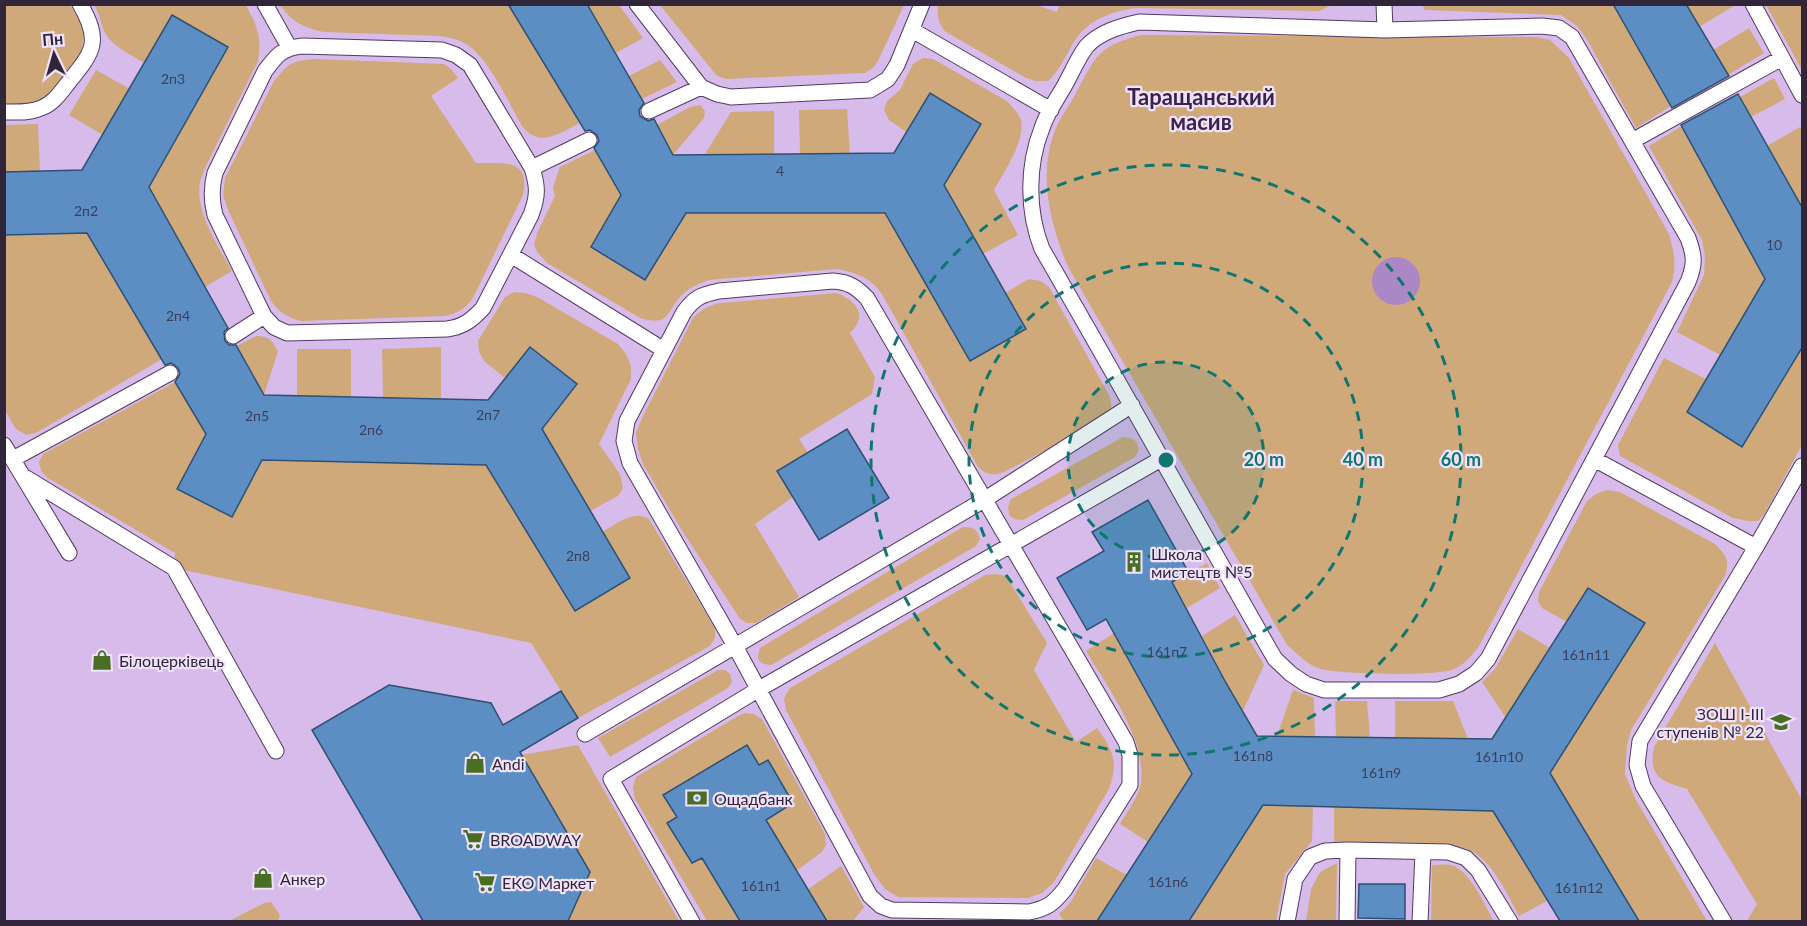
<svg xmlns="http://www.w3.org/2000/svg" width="1807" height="926" viewBox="0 0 1807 926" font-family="Lato,sans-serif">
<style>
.green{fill:#d0a97b}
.water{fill:#ac87c5}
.building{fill:#5c8ec3;stroke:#2d5074;stroke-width:1.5}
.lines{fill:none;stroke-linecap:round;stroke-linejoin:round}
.lane-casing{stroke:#533a63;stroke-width:17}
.lane{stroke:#fff;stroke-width:15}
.ring{fill:none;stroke:#0f766e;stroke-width:3;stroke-dasharray:10 8}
.labels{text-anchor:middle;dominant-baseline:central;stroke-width:4.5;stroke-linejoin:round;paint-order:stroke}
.number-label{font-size:14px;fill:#3c405c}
.poi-label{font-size:16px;fill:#312639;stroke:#f0e2fb;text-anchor:start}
.district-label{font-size:22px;font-weight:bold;fill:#3a2249;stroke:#f0e2fb}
.centre{fill:#0f766e;stroke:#f0e2fb;stroke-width:3}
.ring-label{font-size:18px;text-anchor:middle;font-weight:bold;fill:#0f766e;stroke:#f0e2fb;stroke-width:4.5;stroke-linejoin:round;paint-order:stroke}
</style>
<rect width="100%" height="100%" fill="#d7bbeb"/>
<path class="green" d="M938,4L1036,5L1057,12L1060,4L1332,5L1319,11L1136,8C1114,11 1089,19 1076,39C1066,53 1061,70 1048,81H1036L1026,78L946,32C938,23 937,16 938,4Z
M4,5H70L80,21L84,34L81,54L50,94L43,99L31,104L5,105Z
M94,5H246C257,26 262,36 258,61L205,168C204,173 201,177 200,182C195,213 218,245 232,271L205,287L149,187L228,47L173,15L144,63C130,54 111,46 104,31C100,22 100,13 94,5Z
M280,5H508L580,123C559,133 540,149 522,126C508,102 489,58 466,44C458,39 448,37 439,36L324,32C304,28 292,22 280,5Z
M587,5H619L643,38L616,53Z
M660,5H904L878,61L873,68L865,73L726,79L717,76Z
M1423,5H1613L1671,106L1636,128L1586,38L1577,26L1561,15L1424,10Z
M1686,5H1735L1699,27Z
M1766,5H1802V70Z
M1749,28L1764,53L1728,75L1713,50Z
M1141,35L1536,37L1550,40L1569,58L1669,234C1674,253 1677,263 1672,282L1478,648C1471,656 1464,665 1454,669C1438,677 1339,674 1321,669C1308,666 1297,653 1287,645L1068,267C1051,226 1038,178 1054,133C1059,119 1069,106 1076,93C1096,56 1098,46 1141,35Z
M923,58L933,59L1007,101C1012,107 1019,113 1021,120C1026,140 1003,174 994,190L1018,235L983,254L944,185L981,124L930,93L906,132L889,120L884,110L887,101L900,90L913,64Z
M316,59L444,64L451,69L458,78L431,96L476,163C502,164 531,157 523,195L473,298C465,309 458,313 445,316L301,321C287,317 280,313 271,301L228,210L223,195L225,178L274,81C290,62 291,61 316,59Z
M660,60L677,82L642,99L629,76Z
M96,70L130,89L103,135L69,115Z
M1774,78L1785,99L1751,117L1740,97Z
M700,105L705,111L704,118L673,155L657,125L690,107Z
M847,109L850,154H800L799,110Z
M774,111V154H705L731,112Z
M38,124L40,171L5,172L4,125Z
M1682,126L1765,279L1720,355L1677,332L1704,275L1705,256L1702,240L1649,146Z
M1800,127L1802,131V209L1767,146Z
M595,150L621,195L591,247L645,279L686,213H885L970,361L1025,329L1005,293L1029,279L1041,281L1049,287L1109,395C1113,406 1112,410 1105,419L1004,472C993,476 987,475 978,467L882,294C871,278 857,273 837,269L709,280C700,283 691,287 684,293C666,309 672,328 640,318L547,263L538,253L534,245L537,233L555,196L553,187L560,167Z
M87,233L162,359L36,433L26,435L15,428L5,410L4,235Z
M514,292L526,293L539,298L618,344L626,354L631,366V379L599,444L620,474L623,488L618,496L590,511L542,429L577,383L530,347L505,378L484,361L479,352L478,341L505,297Z
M837,293C857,301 868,316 850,333L875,377L872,394L799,439L808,453L793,497L755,524L799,597L756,623H747L740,619L681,529L643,464L638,449L636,433L642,418L693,318C702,309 709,305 721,303Z
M256,336C269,336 272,340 278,351L264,395L237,346Z
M1802,346V445L1765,513L1758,521H1748L1733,518L1620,456L1618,445L1664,358L1706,379L1687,412L1742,447Z
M441,347V398L383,397L382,349Z
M297,349H351V397L297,396Z
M175,382L206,434L177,489L231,517L262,460L486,465L574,611L630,578L602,532C617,524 633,509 649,519L715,628V638L710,646L578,718L531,643L174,568L175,553L48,478L41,471L39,462L43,454Z
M1123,437L1131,438L1137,442L1139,450L1135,457L1023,520L1014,519L1009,515L1008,507L1011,499Z
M1607,490L1620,492L1715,544C1726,555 1730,560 1725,576L1631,730L1627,746L1625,774L1636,800L1707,921H1639L1550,773L1645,623L1589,588L1567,622L1542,608L1538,601L1539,592L1587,501L1596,494Z
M963,527C974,527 977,529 980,539L976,546L771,665C758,664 755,659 761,647Z
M1207,563L1220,588L1187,608L1172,582Z
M996,574L1006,576L1047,643L1034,670L1076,742L1097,728C1113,750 1119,762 1109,789L1054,882L1042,893L1028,898L898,897L885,889L874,874L786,710L784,698L790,688L985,575Z
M1235,615L1264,665L1243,711L1226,683L1202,636Z
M1518,629L1550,648L1506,718L1482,682L1495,669Z
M1114,633L1192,774L1148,842L1120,824C1126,814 1140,794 1141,783C1146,738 1108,688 1086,651Z
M1715,643L1802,800V921H1747L1757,904L1687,789C1662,781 1648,778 1654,747Z
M718,670H725L730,674L732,682L728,688L610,757L598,738Z
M1293,690L1314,698L1315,737L1277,736Z
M1335,701H1367L1370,737H1336Z
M1395,701H1453L1468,739L1395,737Z
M745,713L754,714L762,719L825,834L826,845L822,852L796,871L766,820L793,803L768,761L759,765L747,745L664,794L677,817L667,823L691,863L702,858L740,921H707L635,799L633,787L636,777L738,716Z
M578,745L679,921H568L590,872L522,755Z
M1263,805L1313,806L1312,841L1285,874L1276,921L1189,922Z
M1334,807L1493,811L1547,901L1519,916C1507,894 1496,868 1475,853C1467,848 1456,846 1447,845L1334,843Z
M1096,858L1127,875L1097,921H1064L1059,914L1070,903Z
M1337,863L1336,921H1306L1311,889L1320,872Z
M1432,865C1437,865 1445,864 1451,865C1470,870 1485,906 1494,921H1431Z
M841,866L864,907L853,921H827L807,890Z
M271,902L280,915L278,921H229L264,903Z"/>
<path class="water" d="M1372 281a24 24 0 1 1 48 0a24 24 0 1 1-48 0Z"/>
<path class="building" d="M508,4H587L644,103L639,110L640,116L648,121L654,119L673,155L894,153L930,93L981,124L944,185L1026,329L970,361L885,213H686L645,280L591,247L621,195L594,148L599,141L597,135L590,130L585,131Z
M1613,4H1686L1729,76L1672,108Z
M172,15L228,47L149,187L228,328L224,332L225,341L229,345H236L264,395L488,400L530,347L577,384L542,429L630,578L575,611L486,465L262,460L232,517L177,489L206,434L175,382L180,374L178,368L171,363L165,365L87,233L4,235V172L82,170Z
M1738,94L1803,209V346L1742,447L1687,412L1765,279L1681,125Z
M847,429L889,498L819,540L777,471Z
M1148,500L1189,573L1172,582L1226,683L1257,736L1492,739L1588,588L1645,623L1550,773L1639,921H1560L1493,811L1263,805L1189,921H1097L1192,774L1106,619L1087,630L1057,578L1104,551L1092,532Z
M389,685L491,703L503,725L561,691L578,718L520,752L590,872L568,921H423L312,730Z
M747,745L759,765L768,760L793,803L766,820L827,921H740L702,858L692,863L667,823L677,817L663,795Z
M1359,884H1405V919L1358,918Z"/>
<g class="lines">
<g class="lane-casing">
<path id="lane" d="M265,4L289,47
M637,4L701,87L717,94L731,97L870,90L888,79L897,65L922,4
M1384,4L1385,30
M1753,4L1802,95
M1139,22L1385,30L1542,26L1559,28L1572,37L1688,238C1695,257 1695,264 1688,282L1488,659L1476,673L1459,684L1439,690H1324L1306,684L1291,674L1275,659C1197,523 1121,385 1042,249C1027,211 1027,166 1042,128C1047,112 1058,98 1066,83C1072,72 1078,58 1086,47C1099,32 1121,26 1139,22Z
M912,30L1051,110
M302,46L442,50L456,55L470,65L532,168C538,187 538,196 531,215L483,308C472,320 463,327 447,329L287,333L274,327L264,316L215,215C211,200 211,188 215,173L265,71C276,56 282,48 302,46Z
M649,111L701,87
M4,112C17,112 30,113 41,108C53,104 61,92 68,83C93,52 102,42 80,4
M1632,141L1782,58
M532,168L589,140
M511,255L664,350
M833,281C849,282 856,287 867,298L1126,742L1130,755V785L1065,889C1053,904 1048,908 1029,912L892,910L881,906L870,896L735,646L630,463L624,441L627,421L684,312C695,297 701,295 719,291Z
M233,336L264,316
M4,445L69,553
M13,459L170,373
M1594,459L1756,547
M23,476L174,568L276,751
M585,734L984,500L1132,405
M692,922L611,779L759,689L1161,459
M1287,922L1295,879L1310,857L1325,851L1348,850L1448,852L1466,858L1478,870L1510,922
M1347,922L1348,850
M1420,922L1423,852
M1724,922L1643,786L1637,765L1640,741L1756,547L1802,466"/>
</g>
<use href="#lane" class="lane"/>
</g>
<circle cx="1166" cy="460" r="98" fill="#0f766e" fill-opacity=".12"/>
<g class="ring">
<circle cx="1166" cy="460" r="98"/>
<circle cx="1166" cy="460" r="197"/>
<circle cx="1166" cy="460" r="295"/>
</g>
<defs>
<g id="building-bare" transform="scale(1.62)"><path d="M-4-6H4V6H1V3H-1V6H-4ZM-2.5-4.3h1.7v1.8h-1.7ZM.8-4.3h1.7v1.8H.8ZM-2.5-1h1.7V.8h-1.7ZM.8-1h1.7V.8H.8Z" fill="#4a6d24" stroke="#f0e2fb" stroke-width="2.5" paint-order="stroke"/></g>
<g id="shop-bare" transform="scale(1.62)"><path d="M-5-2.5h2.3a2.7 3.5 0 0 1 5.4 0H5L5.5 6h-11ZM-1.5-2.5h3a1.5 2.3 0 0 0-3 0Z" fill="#4a6d24" stroke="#f0e2fb" stroke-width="2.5" paint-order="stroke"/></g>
<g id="school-bare" transform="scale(1.62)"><path d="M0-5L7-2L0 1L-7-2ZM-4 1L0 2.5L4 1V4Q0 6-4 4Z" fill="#4a6d24" stroke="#f0e2fb" stroke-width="2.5" paint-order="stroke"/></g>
<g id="bank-bare" transform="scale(1.62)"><path d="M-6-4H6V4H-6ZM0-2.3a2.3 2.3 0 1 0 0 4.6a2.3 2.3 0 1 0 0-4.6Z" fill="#4a6d24" stroke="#f0e2fb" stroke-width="2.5" paint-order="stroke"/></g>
<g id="supermarket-bare" transform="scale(1.62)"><path d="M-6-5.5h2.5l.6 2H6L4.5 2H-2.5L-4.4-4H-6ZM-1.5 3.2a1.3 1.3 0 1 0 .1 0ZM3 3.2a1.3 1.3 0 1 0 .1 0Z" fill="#4a6d24" stroke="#f0e2fb" stroke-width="2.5" paint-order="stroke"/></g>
</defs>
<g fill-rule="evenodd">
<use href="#building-bare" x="1134" y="562"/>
<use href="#shop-bare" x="102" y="660"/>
<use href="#school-bare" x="1781" y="722"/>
<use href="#shop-bare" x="475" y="763"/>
<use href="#bank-bare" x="697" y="798"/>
<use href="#supermarket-bare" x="473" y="839"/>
<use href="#shop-bare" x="263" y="878"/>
<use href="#supermarket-bare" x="485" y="882"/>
</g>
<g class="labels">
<g class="number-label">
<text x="173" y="78">2п3</text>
<text x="780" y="170">4</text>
<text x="86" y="210">2п2</text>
<text x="1774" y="244">10</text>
<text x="178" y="315">2п4</text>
<text x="488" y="414">2п7</text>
<text x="257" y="415">2п5</text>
<text x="371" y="429">2п6</text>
<text x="578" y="555">2п8</text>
<text x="1167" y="651">161п7</text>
<text x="1586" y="654">161п11</text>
<text x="1253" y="755">161п8</text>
<text x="1499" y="756">161п10</text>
<text x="1381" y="772">161п9</text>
<text x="1168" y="881">161п6</text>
<text x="761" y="885">161п1</text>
<text x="1579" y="887">161п12</text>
</g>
<g class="poi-label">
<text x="1151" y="553">Школа<tspan x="1151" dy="18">мистецтв №5</tspan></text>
<text x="119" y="660">Білоцерківець</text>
<text x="1764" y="713" text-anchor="end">ЗОШ І-ІІІ<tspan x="1764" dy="18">ступенів № 22</tspan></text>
<text x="492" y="763">Andi</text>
<text x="714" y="798">Ощадбанк</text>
<text x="490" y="839">BROADWAY</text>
<text x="280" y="878">Анкер</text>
<text x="502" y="882">ЕКО Маркет</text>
</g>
<g class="district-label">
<text x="1201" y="96">Таращанський<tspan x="1201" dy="25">масив</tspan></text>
</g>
</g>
<circle cx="1166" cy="460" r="9" class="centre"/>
<g class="ring-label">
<text x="1264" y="466">20 m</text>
<text x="1363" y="466">40 m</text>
<text x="1461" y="466">60 m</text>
</g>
<rect width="1807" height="926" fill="none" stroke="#312639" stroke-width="12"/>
<g transform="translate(54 54) rotate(355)" stroke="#f0e2fb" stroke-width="4.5" paint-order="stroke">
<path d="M0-4.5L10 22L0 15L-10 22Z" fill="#312639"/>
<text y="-9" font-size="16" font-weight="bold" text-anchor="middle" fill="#312639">Пн</text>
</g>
</svg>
